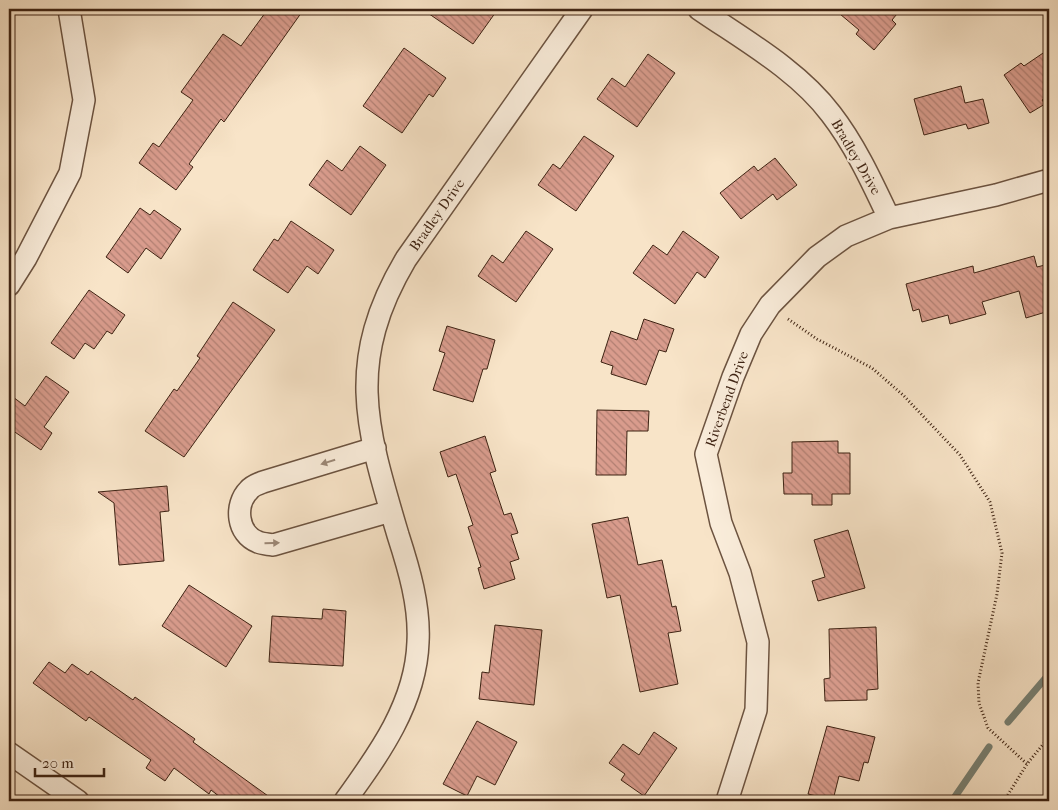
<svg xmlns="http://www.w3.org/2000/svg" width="1058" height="810" viewBox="0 0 1058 810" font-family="'IM FELL French Canon',serif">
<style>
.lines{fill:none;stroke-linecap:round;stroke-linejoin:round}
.stream{stroke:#778175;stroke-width:7}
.building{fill:url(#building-back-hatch);stroke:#3e2313}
.street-casing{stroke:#6c5340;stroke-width:24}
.path{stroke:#3e2313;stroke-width:3;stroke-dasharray:1 2.5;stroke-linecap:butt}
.street{stroke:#faeddb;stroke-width:21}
.oneway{fill:#9c8877}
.labels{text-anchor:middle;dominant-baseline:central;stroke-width:4.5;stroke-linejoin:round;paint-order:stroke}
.street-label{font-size:14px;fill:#3e2313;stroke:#faeddb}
</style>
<defs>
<pattern id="building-back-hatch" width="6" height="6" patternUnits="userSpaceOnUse" patternTransform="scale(1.25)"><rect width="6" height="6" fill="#d99c8d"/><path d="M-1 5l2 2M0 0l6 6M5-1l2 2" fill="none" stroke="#b17f72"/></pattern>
</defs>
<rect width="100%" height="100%" fill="#f8e4c8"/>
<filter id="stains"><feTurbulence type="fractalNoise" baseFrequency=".004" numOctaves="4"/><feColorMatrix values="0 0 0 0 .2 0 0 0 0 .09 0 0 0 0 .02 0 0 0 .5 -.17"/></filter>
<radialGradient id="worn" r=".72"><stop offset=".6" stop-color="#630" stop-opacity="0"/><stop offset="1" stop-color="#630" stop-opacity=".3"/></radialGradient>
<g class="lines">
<path class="stream" d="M1008,722L1049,674
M952,801L989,747"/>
</g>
<path class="building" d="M268,9H304L224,122L221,119L189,164L193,167L176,190L139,163L153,143L159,147L193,100L181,92L223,34L241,46Z
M422,9H498L473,44Z
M834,9H901L892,20L896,24L874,50L856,34L859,30Z
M404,48L446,78L433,97L429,94L402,133L363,106Z
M1049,49V95L1042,100L1045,104L1030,113L1004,75L1021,63L1024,66Z
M648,54L675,73L637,127L597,99L612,78L625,87Z
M961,86L965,103L983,99L989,123L968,129L966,124L924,135L914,99Z
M584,136L614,156L576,211L538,185L553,164L560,169Z
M360,146L386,165L351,215L309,185L327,160L342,171Z
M775,158L797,185L777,200L773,194L741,219L720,193L754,166L758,171Z
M140,208L150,215L154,210L181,229L161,259L146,248L128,273L106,257Z
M291,221L334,250L318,274L307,266L288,293L253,270L274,239L278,241Z
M526,231L553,249L516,302L478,276L492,255L503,263Z
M683,231L719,257L705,278L697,272L675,304L633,273L653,245L667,255Z
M1034,256L1037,267L1049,264V311L1026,318L1019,291L982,302L986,314L950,324L948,315L922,322L919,309L913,311L906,284L973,266L974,273Z
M89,290L125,315L112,334L107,331L94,349L85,343L74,359L51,343Z
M233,302L275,330L184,457L145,431L174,389L177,391L200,358L197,356Z
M644,319L674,329L666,352L659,350L646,385L611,374L613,366L601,362L611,331L637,340Z
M447,326L495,340L487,369H483L473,402L433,390L445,353L439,351Z
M46,376L69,392L44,427L52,433L41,450L9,428V394L25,406Z
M597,410L649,411L648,431H627L626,475H596Z
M485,436L496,471L490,473L504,515L511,513L518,533L511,535L519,559L510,562L515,579L484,589L478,568L481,567L468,527L473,525L456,474L448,477L440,452Z
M838,441V453H850V494H832V505H812V494H784L783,473H792V442Z
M167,486L169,511L160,512L164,561L119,565L114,503L98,492Z
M628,517L638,565L662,560L672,607L676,606L681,631L668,633L678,684L640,692L620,595L607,598L592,524Z
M848,530L865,588L818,601L812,581L825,577L814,540Z
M189,585L252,626L226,667L162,626Z
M323,609L346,611L343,666L269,662L272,616L322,619Z
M495,625L542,630L534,705L479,699L482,672L489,673Z
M876,627L878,689L867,690V700L825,701L824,679L830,678L829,629Z
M49,662L65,673L72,664L88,675L91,671L133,700L135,697L195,739L193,742L275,801H225L211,790L209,794L174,768L165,781L146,768L151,760L89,717L86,721L33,683Z
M477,721L517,742L495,785L477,776L467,796L443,784Z
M827,726L875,737L868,763L864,762L859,781L839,776L833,800L808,794Z
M654,732L677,748L644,796L621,780L625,774L609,763L623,744L639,755Z"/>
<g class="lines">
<g class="street-casing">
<path id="street" d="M699,9C744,40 798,70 831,114C855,145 872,182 889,218
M9,285L26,258L70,173L84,100L69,9
M375,448L263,482C258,484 252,486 249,490C234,505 237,534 258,542C262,544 268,544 273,545L391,511
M9,753L78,801
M345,801C379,754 416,703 418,642C420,606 409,569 398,535C366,427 345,362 406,259L582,9
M727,801L756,710L758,642L740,573L721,523L706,454L733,377L751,334L770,305L817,257L846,236L889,218L996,195L1049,180"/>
</g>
<path class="path" d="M788,319L817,339L872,368L903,395L960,455L990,502L1002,553L997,594L978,683L979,703L988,728L1027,764
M1004,801L1027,764L1049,737"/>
<use href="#street" class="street"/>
</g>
<defs><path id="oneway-solid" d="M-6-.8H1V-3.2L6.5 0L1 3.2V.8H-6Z" transform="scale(1.25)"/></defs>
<g class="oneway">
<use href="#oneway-solid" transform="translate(328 462) rotate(163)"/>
<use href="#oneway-solid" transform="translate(272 543) rotate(-2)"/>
</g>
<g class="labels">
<g class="street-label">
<text transform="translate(856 157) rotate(60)">Bradley Drive</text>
<text transform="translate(437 215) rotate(-55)">Bradley Drive</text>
<text transform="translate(727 399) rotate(-70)">Riverbend Drive</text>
</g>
</g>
<rect width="1058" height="810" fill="none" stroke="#f8e4c8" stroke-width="30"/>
<rect x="10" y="10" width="1038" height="790" fill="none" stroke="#3e2313" stroke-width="2.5"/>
<rect x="15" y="15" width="1028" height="780" fill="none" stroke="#3e2313"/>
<path d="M35 768v8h69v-8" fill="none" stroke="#3e2313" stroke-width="2.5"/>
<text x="42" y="768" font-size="15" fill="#3e2313" stroke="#faeddb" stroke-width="4" paint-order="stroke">20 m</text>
<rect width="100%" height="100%" filter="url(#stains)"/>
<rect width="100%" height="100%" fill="url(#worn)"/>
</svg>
